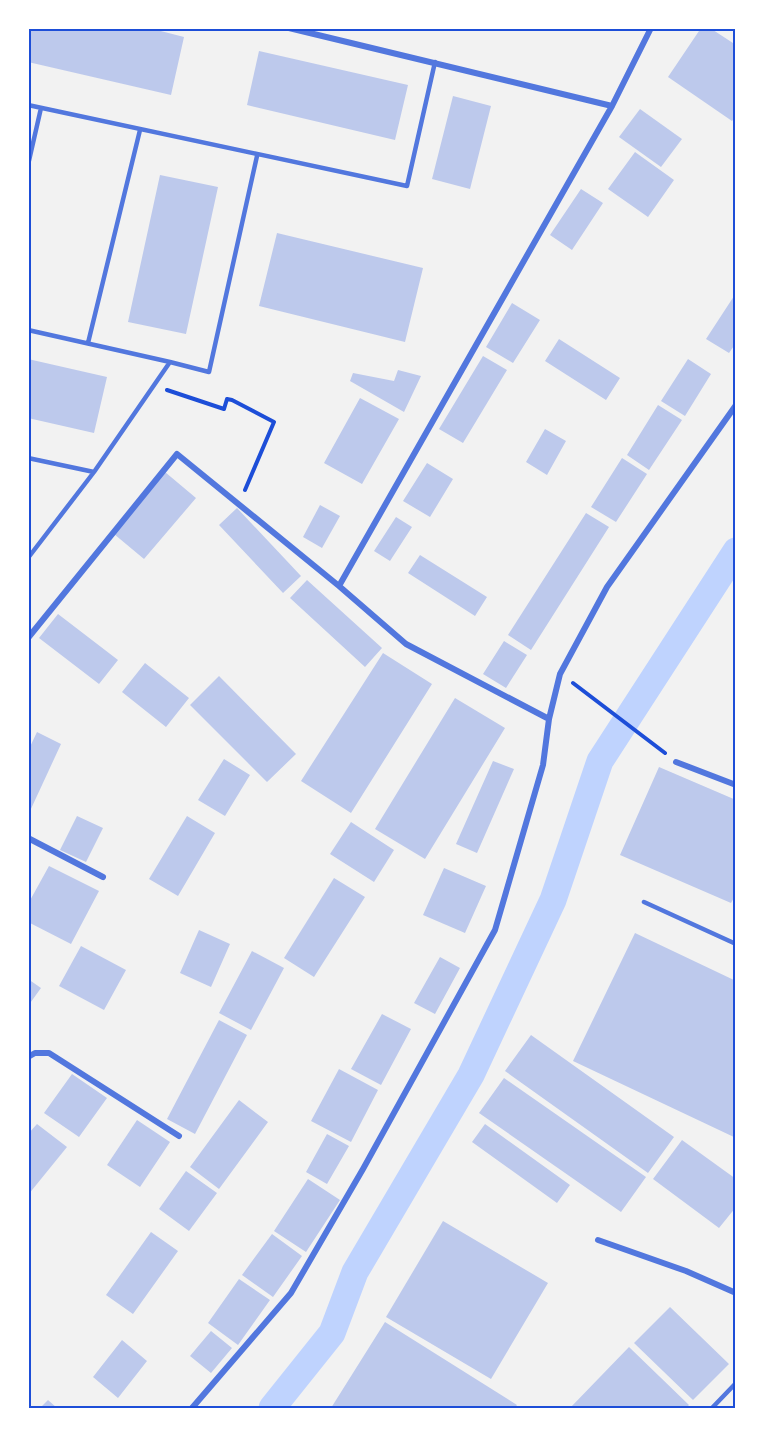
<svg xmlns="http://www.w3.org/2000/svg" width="764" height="1437" viewBox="0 0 764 1437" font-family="Arial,sans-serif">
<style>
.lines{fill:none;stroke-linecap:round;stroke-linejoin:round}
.canal{stroke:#bfd3fe;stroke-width:27}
.building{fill:#bdc9ec}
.path{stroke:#1d4ed8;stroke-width:4}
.service{stroke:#5277de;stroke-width:4.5}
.minor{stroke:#5277de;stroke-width:6}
.neatline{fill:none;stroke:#1d4ed8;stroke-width:2}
</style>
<rect width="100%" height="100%" fill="#f2f2f2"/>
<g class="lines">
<path class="canal" d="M272,1408L332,1333L355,1272L471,1075L553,900L600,761L736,551"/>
</g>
<path class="building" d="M31,28H149L184,37L171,95L28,62Z
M701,28H710L736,45V116L732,121L668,77Z
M259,51L408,85L395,140L247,105Z
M453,96L491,106L470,189L432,179Z
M640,109L682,139L661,167L619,137Z
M635,152L674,180L648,217L608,189Z
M160,175L218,187L186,334L128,322Z
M581,189L603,203L572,250L550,235Z
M277,233L423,268L405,342L259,306Z
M736,293V343L729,353L706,339Z
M512,303L540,320L513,363L486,347Z
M559,339L620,378L606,400L545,361Z
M483,356L507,370L463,443L439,429Z
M28,359L107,377L94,433L28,418Z
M688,359L711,374L685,416L661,401Z
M398,370L421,376L404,412L350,381L353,373L394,381Z
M360,398L399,419L362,484L324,463Z
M658,405L682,420L649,470L627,455Z
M545,429L566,441L547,475L526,462Z
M622,458L647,474L616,522L591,507Z
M427,463L453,479L430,517L403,501Z
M165,472L196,498L144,559L114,534Z
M320,505L340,516L322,548L303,537Z
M237,508L301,576L283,593L219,525Z
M586,513L609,527L531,650L508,635Z
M396,517L412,527L390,561L374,551Z
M420,555L487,597L475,616L408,573Z
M307,580L382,648L365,667L290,598Z
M58,614L118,660L99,684L39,638Z
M504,641L527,655L506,688L483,674Z
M383,653L432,684L351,813L301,781Z
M145,663L189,698L166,727L122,692Z
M219,676L296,754L267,782L190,705Z
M455,698L505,728L425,859L375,829Z
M37,732L61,744L30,811L28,751Z
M224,759L250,775L225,816L198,800Z
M493,761L514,769L477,853L456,844Z
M659,767L736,800V894L731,903L620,855Z
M77,816L103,828L86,862L60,850Z
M187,816L215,833L178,896L149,879Z
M351,822L394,850L374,882L330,854Z
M49,866L99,891L71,944L28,922V904Z
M444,868L486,886L465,933L423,915Z
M334,878L365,897L314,977L284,958Z
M199,930L230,944L211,987L180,973Z
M635,933L736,981V1138L573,1061Z
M81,946L126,970L104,1010L59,986Z
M252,951L284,968L251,1030L219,1013Z
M440,957L460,968L435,1014L414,1003Z
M28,979L41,988L28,1006Z
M382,1014L411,1029L381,1085L351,1069Z
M219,1020L247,1035L195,1134L167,1119Z
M531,1035L674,1137L648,1173L505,1071Z
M339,1069L378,1090L351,1142L311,1121Z
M72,1074L107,1098L79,1137L44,1113Z
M504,1078L646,1177L621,1212L479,1113Z
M239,1100L268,1122L219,1189L190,1167Z
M137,1120L170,1142L140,1187L107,1165Z
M37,1124L67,1147L28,1195V1134Z
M485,1124L570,1185L557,1203L472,1142Z
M327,1134L349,1146L327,1184L306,1172Z
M682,1140L736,1179V1207L719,1228L653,1179Z
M186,1171L217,1193L189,1231L159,1209Z
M308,1179L340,1200L306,1252L274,1231Z
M443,1221L548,1283L491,1379L386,1317Z
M151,1232L178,1251L133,1314L106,1295Z
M272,1234L302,1256L273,1297L242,1275Z
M239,1279L270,1300L238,1345L208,1323Z
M670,1307L729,1364L693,1400L634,1343Z
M385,1322L517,1405L515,1408H331Z
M211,1331L232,1348L211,1373L190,1356Z
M122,1340L147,1361L118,1398L93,1377Z
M629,1347L689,1405L686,1408H570Z
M48,1400L57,1408H40Z"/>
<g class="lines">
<path class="path" d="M167,390L224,409L227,399L232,400L274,422L245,490
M573,683L665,753"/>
<path class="service" d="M28,105L407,186L435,62
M28,165L41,108
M28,330L170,362L94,472L28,558
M88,343L140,130
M170,362L209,372L257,156
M28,458L94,472
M644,902L736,944
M712,1408L736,1383"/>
<path class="minor" d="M289,28L612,106L339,586
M612,106L651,28
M28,638L177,454L339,586L406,644L549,719
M676,762L736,785
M28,838L103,877
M28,1057L35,1053H49L179,1136
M598,1240L686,1271L736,1293
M192,1408L291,1293L363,1169L495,930L543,765L549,719L560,674L607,587L736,405"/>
</g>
<rect width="764" height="1437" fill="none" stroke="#ffffff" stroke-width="60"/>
<rect x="30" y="30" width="704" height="1377" class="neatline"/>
</svg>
